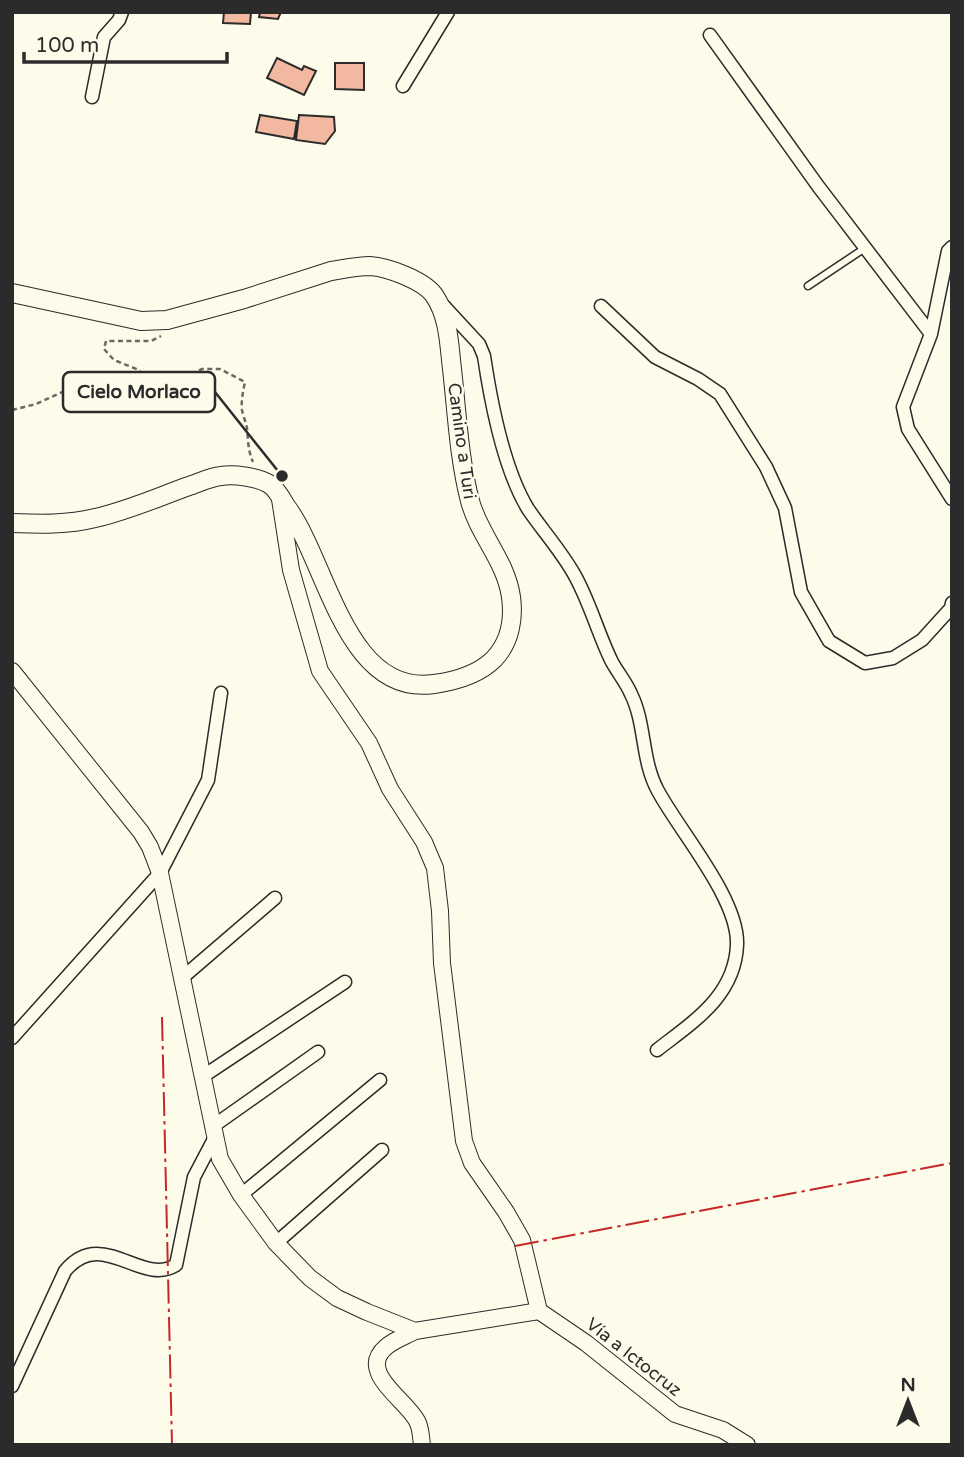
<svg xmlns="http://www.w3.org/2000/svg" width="964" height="1457" viewBox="0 0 964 1457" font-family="'Varela Round',sans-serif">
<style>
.building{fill:#f2b8a0;stroke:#2b2b2b;stroke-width:2}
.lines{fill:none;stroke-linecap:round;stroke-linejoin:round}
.service-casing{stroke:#2b2b2b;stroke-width:9}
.minor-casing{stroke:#2b2b2b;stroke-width:15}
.tertiary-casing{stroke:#2b2b2b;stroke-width:18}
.secondary-casing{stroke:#2b2b2b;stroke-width:20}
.path{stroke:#6a6964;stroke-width:2.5;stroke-dasharray:5 3.5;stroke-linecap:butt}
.service{stroke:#fdfbea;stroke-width:6}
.minor{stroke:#fdfbea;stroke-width:12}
.tertiary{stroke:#fdfbea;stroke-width:16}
.secondary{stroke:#fdfbea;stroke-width:18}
.power{stroke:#c62828;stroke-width:2;stroke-dasharray:24 5 3.5 5;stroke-linecap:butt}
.labels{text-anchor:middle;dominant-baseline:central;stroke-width:5;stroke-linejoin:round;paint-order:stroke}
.street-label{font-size:18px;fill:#2b2b2b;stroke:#fdfbea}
.leader{fill:none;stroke:#2b2b2b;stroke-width:2.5}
.callout-dot{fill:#2b2b2b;stroke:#fdfbea;stroke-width:2.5}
.callout{fill:#fdfbea;stroke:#2b2b2b;stroke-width:2.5}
.callout-label{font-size:19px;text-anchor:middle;font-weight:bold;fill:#2b2b2b}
</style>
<rect width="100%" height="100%" fill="#fdfbea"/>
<path class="building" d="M224,12H251L250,24L223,23Z
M260,12H281L278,19L259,17Z
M277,58L302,70L304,66L316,71L304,95L267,78Z
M335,63H364V90L335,89Z
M260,115L297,121L294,139L256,132Z
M299,115L334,117L335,131L325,144L296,140Z"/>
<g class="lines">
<g class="service-casing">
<path id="service" d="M808,286L865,248"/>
</g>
<g class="minor-casing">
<path id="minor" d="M710,35L818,186L931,334
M403,86L448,12
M92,97L104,37L119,20L122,12
M952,247L948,251L931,334L903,407L908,429L952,499
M443,305L479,344L484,356C491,403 503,468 528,509C543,531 561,551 574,574C590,602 598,634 612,662C618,673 626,682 631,694C646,724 641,760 658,791C680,832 739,899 737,945C735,996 693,1022 657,1050
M601,306L655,357L698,379L720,394L766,467L785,508L801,592L829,641L865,663L893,658L922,640L951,608L952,603
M182,978L275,898
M12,1038L160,873L208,780L221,693
M202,1077L345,982
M212,1127L318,1052
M241,1195L380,1080
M276,1243L382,1150
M12,1386L65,1271C102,1226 141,1287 176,1265L194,1177L214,1139"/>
</g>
<g class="tertiary-casing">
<path id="tertiary" d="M280,499L291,570L320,671L369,743L390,789L424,842L435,868L440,911L442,963L464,1141L472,1163L506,1212L522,1240L539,1311
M12,671L141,832L150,847L160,873L220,1159L241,1195L276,1243L310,1278L337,1298L367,1312L415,1331L539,1311
M539,1311L586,1343L675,1414L723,1430L747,1445
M415,1331C406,1336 394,1340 386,1347C356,1373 409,1401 418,1423C421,1430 421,1438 422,1445"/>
</g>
<g class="secondary-casing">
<path id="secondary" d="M12,293L141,321L167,320L244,299L331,271C344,269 357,266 370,266C387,267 423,280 434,295C449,317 449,344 452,369C457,413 459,459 470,501C479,535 506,561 511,597C514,619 510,642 494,659C478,675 456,681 434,684C345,697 327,560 286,506C282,499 276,488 269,484C258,477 234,474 221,476C210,477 199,483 189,486C158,497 127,511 95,518C67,525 40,524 12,523"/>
</g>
<path class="path" d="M142,375L158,380L185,377L202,369H220L245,382C243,391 241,401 242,410C243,416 246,422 247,428C248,440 248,451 253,462
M12,410L36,404L80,384L101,379L138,377L142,375L139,370L114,360L104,349L106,341H151L161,336"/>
<use href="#service" class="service"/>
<use href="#minor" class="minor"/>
<use href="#tertiary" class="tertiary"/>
<use href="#secondary" class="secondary"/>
<path class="power" d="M162,1017L172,1445
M515,1246L952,1163"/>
</g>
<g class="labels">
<g class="street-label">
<text transform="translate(462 441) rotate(82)">Camino a Turi</text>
<text transform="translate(634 1357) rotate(38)">Vía a Ictocruz</text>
</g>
</g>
<path class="leader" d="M282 476L215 392"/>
<circle class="callout-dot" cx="282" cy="476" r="7"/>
<rect class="callout" x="63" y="372" width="152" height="40" rx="7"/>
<g class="callout-label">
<text x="139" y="398">Cielo Morlaco</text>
</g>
<rect width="964" height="1457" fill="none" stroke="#2b2b2b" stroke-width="28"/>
<g transform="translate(908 1401)" stroke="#fdfbea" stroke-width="5" paint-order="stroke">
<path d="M0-5L12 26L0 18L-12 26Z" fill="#2b2b2b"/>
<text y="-10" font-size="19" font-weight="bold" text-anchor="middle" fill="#2b2b2b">N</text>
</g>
<path d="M24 52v10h203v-10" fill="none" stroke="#2b2b2b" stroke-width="3.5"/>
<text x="35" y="52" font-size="21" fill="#2b2b2b" stroke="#fdfbea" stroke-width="5" paint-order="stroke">100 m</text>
</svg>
